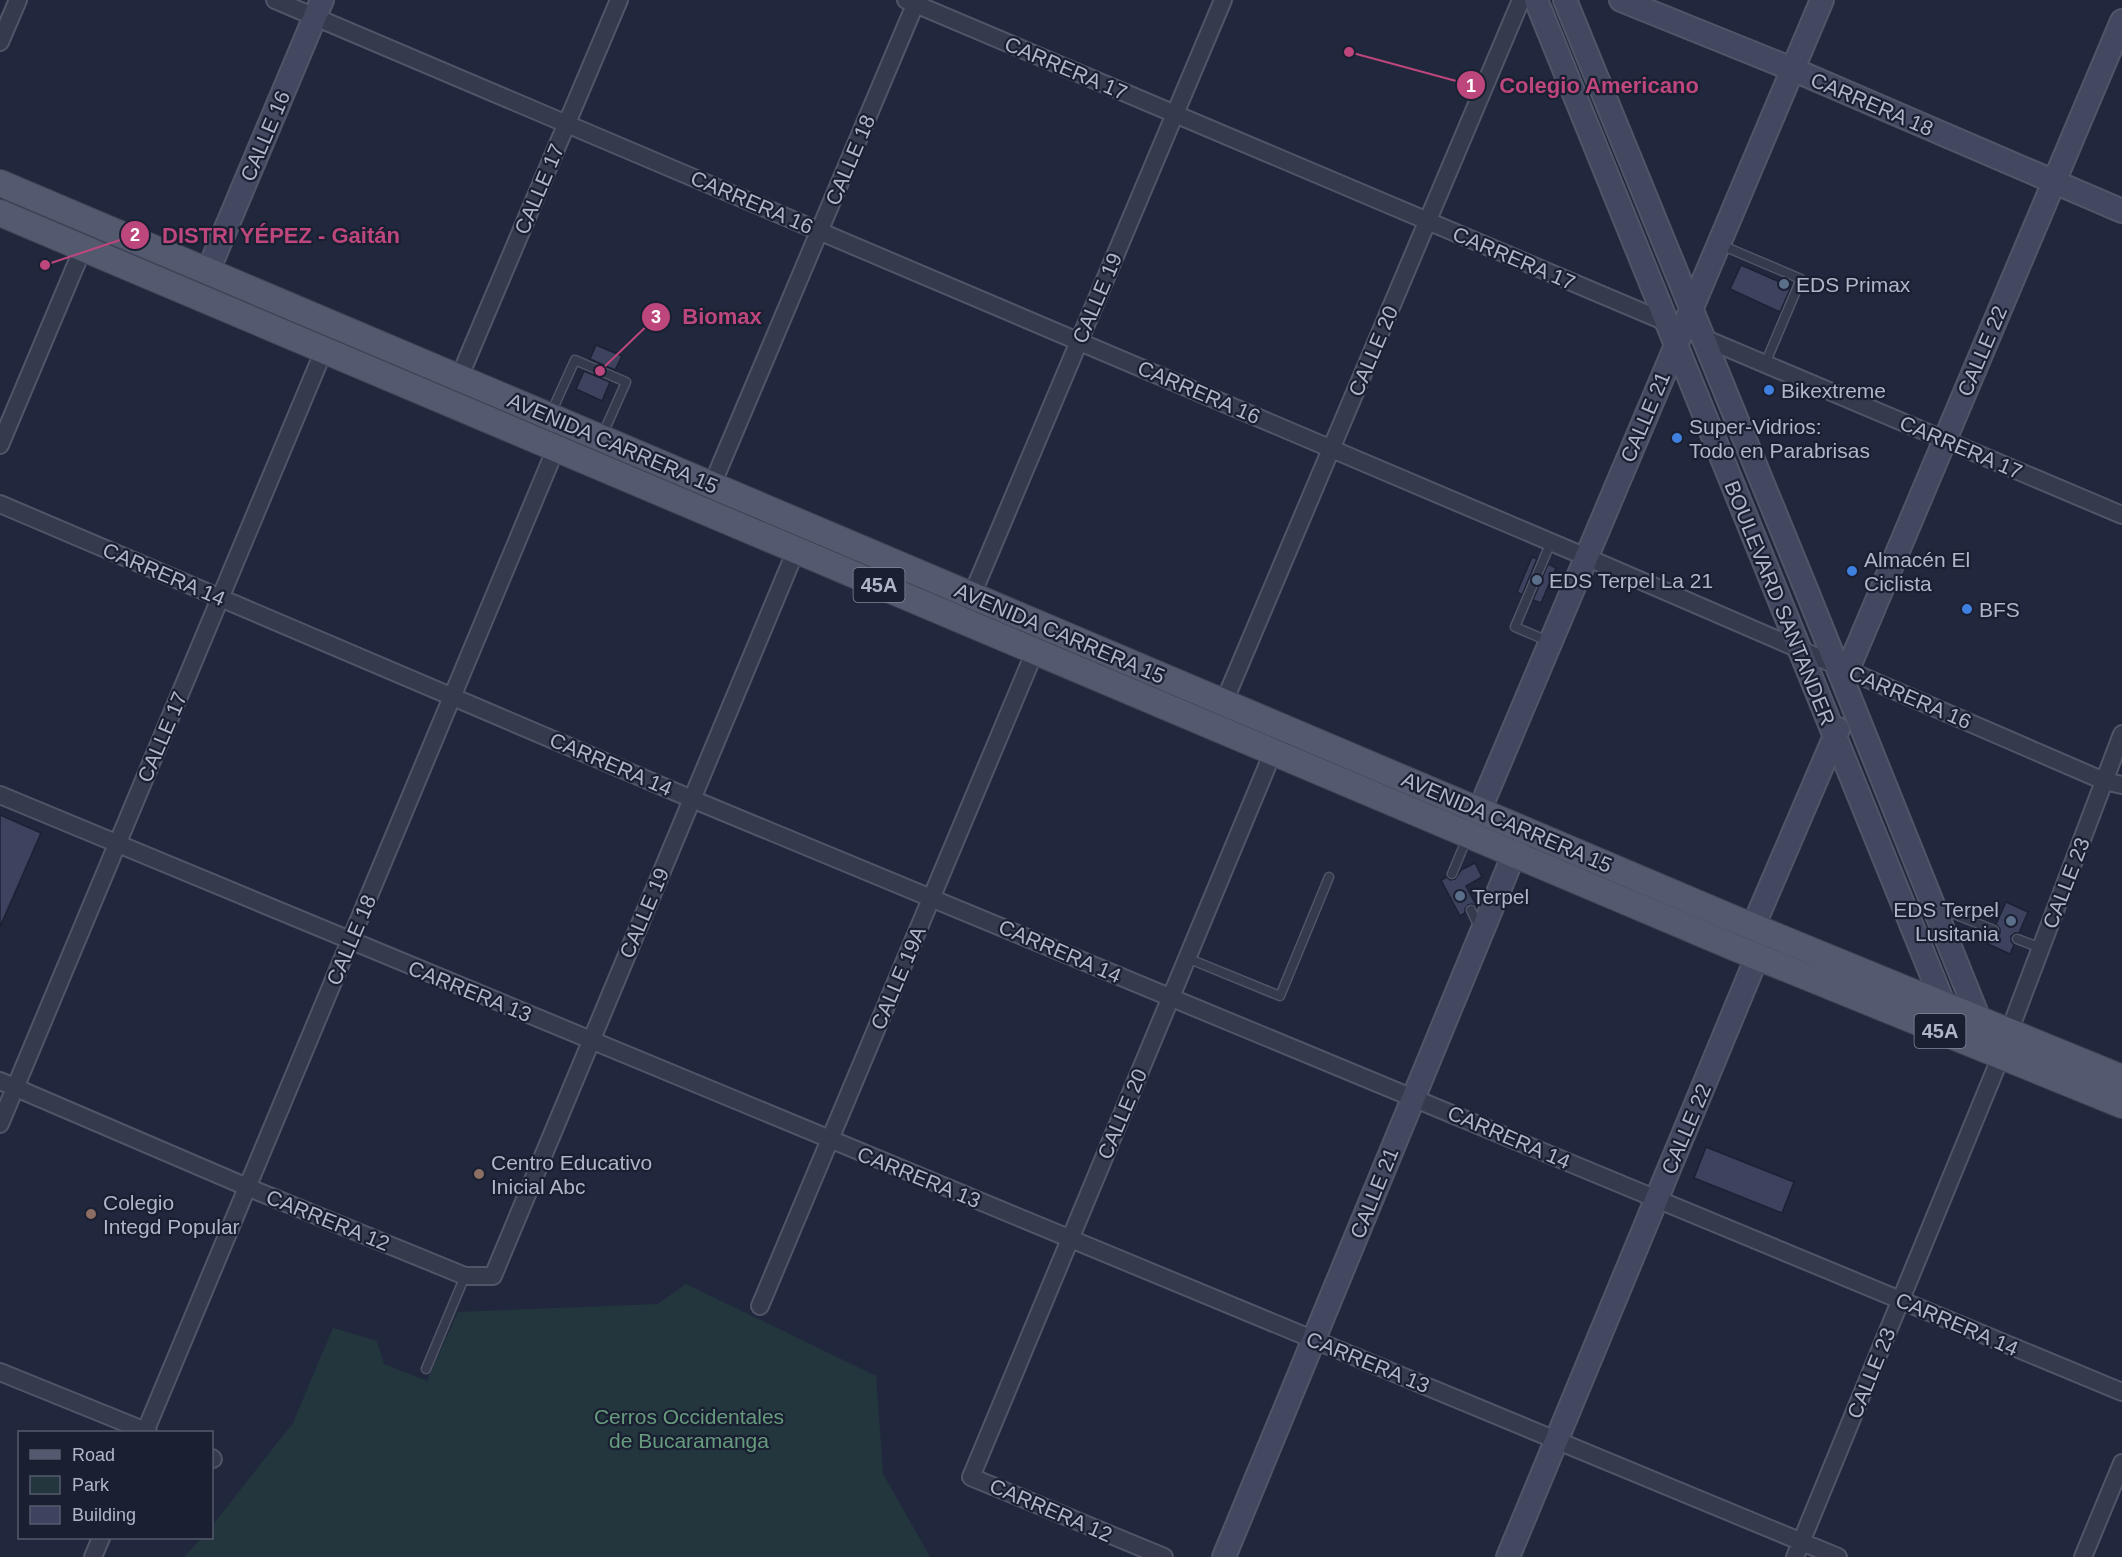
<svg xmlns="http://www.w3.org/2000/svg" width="2122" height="1557" viewBox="0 0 2122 1557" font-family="Arial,sans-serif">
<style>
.green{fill:#23363e}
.building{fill:#3d435e;stroke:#1c2134;stroke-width:1.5}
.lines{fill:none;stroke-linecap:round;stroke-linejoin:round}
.lane-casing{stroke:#505568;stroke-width:11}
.street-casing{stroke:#505568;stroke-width:20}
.secondary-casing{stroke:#505568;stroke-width:26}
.primary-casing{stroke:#3e4356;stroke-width:28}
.lane{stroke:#353a4d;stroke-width:8}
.street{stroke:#353a4d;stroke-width:16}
.secondary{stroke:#434861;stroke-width:22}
.primary{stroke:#53596e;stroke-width:26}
.service-dot{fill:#5c6f8a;stroke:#1a1f32;stroke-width:2}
.shop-dot{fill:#3f7fe0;stroke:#1a1f32;stroke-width:2}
.education-dot{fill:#8d6e63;stroke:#1a1f32;stroke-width:2}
.labels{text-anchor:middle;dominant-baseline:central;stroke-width:4.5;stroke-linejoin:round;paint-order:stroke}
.shield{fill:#1a1f32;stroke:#83889c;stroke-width:1.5}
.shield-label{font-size:20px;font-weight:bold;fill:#b0b5c9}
.street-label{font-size:21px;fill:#b0b5c9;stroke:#1a1f32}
.poi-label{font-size:21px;fill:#b0b5c9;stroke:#1a1f32;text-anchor:start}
.park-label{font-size:21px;fill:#669c7d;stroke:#1a1f32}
.leader{fill:none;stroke:#bd477c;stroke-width:2}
.callout-dot{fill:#bd477c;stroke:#1a1f32;stroke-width:2}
.mark-label{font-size:18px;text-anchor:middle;font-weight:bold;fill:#fff}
.callout-label{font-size:22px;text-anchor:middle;font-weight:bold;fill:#bd477c;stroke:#1a1f32;stroke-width:4.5;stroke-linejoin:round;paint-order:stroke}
</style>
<rect width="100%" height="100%" fill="#21283d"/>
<path class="green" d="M686,1284L876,1376L883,1474L930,1557H184L202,1538H212V1526L293,1423L333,1328L377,1341L384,1364L427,1381L458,1312L658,1304Z"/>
<path class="building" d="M1741,265L1791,287L1780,312L1730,289Z
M596,345L622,356L615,370L590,359Z
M584,371L610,382L602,401L576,389Z
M1532,557L1537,559L1522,595L1517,592Z
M1548,564L1556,568L1541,603L1533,600Z
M0,815L41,833L0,927Z
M1475,863L1482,877L1466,886L1477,907L1472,904L1468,905L1465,909V913L1460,916L1441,880L1447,877L1450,880L1455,879L1461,870Z
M2006,902L2028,912L2019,933H2015L2011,936V941L2014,945L2010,954L1988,944L1991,936H1995L2000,933V929L1996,924Z
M1706,1147L1794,1182L1782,1213L1694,1178Z"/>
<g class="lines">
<g class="lane-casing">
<path id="lane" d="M1721,245L1801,279L1765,364
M551,413L575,360L626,382L602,436
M1550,642L1515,627L1551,542
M1452,874L1467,838
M1939,908L1994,930
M1471,910L1480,929
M2017,939L2041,948
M1187,958L1280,996L1329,877
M426,1369L465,1276"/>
</g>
<g class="street-casing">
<path id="street" d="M275,0L1586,557L2104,781L2122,785
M906,0L1673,325
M0,42L18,0
M1699,336L2122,515
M459,378L619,0
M0,445L83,248
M712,485L917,0
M0,504L692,799L2122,1392
M972,595L1223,0
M1224,702L1521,0
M0,795L1838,1557
M2009,1032L2122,734
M0,1081L247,1187L465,1276H493L796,550
M0,1124L324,350
M760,1306L1035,651
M0,1372L148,1432
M145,1432L556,448
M212,1458L213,1459
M93,1557L101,1538
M1164,1557L971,1477L1273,752
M1795,1557L2001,1056
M2083,1557L2122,1463"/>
</g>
<g class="secondary-casing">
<path id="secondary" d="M1536,0L1948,1015
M1565,0L1806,589L1979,1019
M1621,0L1792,69L2122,211
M208,271L322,0
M1843,681L2122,21
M1472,828L1822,0
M1224,1557L1521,837
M1508,1557L1754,964L1757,957L1753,927L1838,729"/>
</g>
<g class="primary-casing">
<path id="primary" d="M0,183L1732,918L2122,1078
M0,213L1738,949L2122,1105"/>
</g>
<use href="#lane" class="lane"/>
<use href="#street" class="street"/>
<use href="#secondary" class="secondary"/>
<use href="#primary" class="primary"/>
</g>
<g class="service-dot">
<circle cx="1784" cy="284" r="6"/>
<circle cx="1537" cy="580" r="6"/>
<circle cx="1460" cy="896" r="6"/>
<circle cx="2011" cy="921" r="6"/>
</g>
<g class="shop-dot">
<circle cx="1769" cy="390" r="6"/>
<circle cx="1677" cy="438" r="6"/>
<circle cx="1852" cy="571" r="6"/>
<circle cx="1967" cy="609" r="6"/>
</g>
<g class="education-dot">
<circle cx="479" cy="1174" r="6"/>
<circle cx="91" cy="1214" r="6"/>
</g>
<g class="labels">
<g class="shield">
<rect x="853.5" y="568" width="51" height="34" rx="4.5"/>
<rect x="1914.5" y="1014" width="51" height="34" rx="4.5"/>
</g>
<g class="shield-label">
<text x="879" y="585">45A</text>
<text x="1940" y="1031">45A</text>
</g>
<g class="street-label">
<text transform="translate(1066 68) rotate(23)">CARRERA 17</text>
<text transform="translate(1872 104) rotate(23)">CARRERA 18</text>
<text transform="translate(265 136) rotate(-67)">CALLE 16</text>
<text transform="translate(850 160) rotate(-67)">CALLE 18</text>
<text transform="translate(539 189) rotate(-67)">CALLE 17</text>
<text transform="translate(752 202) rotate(23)">CARRERA 16</text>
<text transform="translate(1514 258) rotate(23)">CARRERA 17</text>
<text transform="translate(1097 298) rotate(-67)">CALLE 19</text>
<text transform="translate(1373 351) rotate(-67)">CALLE 20</text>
<text transform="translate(1982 351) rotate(-67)">CALLE 22</text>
<text transform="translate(1199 392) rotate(23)">CARRERA 16</text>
<text transform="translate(1645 417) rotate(-67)">CALLE 21</text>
<text transform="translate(613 443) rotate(23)">AVENIDA CARRERA 15</text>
<text transform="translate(1961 447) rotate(23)">CARRERA 17</text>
<text transform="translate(164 574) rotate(23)">CARRERA 14</text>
<text transform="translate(1780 603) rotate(68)">BOULEVARD SANTANDER</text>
<text transform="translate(1060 633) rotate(23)">AVENIDA CARRERA 15</text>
<text transform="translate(1910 697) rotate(23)">CARRERA 16</text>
<text transform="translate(162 737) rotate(-67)">CALLE 17</text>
<text transform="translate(611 764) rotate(23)">CARRERA 14</text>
<text transform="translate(1507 822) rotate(23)">AVENIDA CARRERA 15</text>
<text transform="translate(2066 883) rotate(-69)">CALLE 23</text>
<text transform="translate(644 913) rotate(-67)">CALLE 19</text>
<text transform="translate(351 940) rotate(-67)">CALLE 18</text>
<text transform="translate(1060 951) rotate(23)">CARRERA 14</text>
<text transform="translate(898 978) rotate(-67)">CALLE 19A</text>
<text transform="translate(470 991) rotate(22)">CARRERA 13</text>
<text transform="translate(1122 1114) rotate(-67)">CALLE 20</text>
<text transform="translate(1686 1129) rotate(-67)">CALLE 22</text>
<text transform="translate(1509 1137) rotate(23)">CARRERA 14</text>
<text transform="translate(919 1177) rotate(22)">CARRERA 13</text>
<text transform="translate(1374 1193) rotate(-68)">CALLE 21</text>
<text transform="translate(328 1220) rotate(22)">CARRERA 12</text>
<text transform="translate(1957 1324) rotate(23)">CARRERA 14</text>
<text transform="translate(1368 1362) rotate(22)">CARRERA 13</text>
<text transform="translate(1871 1373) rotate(-68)">CALLE 23</text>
<text transform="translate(1051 1510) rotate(23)">CARRERA 12</text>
</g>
<g class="poi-label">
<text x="1796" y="284">EDS Primax</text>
<text x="1781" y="390">Bikextreme</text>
<text x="1689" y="426">Super-Vidrios:<tspan x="1689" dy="24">Todo en Parabrisas</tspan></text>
<text x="1864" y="559">Almacén El<tspan x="1864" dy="24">Ciclista</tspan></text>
<text x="1549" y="580">EDS Terpel La 21</text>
<text x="1979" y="609">BFS</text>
<text x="1472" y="896">Terpel</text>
<text x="1999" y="909" text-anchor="end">EDS Terpel<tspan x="1999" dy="24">Lusitania</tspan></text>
<text x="491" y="1162">Centro Educativo<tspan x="491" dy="24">Inicial Abc</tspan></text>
<text x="103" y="1202">Colegio<tspan x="103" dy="24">Integd Popular</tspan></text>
</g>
<g class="park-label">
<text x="689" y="1416">Cerros Occidentales<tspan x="689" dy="24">de Bucaramanga</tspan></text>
</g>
</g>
<path class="leader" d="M1349 52L1471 85M45 265L135 235M600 371L656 317"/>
<g class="callout-dot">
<circle cx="1349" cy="52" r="6"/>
<circle cx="45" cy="265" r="6"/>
<circle cx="600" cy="371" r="6"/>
<circle cx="1471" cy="85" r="15"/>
<circle cx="135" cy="235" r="15"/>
<circle cx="656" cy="317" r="15"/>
</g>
<g class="mark-label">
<text x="1471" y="92">1</text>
<text x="135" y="241">2</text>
<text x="656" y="323">3</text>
</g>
<g class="callout-label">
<text x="1599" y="93">Colegio Americano</text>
<text x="281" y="243">DISTRI YÉPEZ - Gaitán</text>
<text x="722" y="324">Biomax</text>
</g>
<rect x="18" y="1431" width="195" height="108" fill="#1a1f32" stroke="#565b6e" stroke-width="1.5"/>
<rect x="30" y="1450" width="30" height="9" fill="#53596e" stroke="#565b6e" stroke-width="1.5"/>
<text x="72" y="1461" font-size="18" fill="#b0b5c9">Road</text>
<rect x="30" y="1476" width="30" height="18" fill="#23363e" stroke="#565b6e" stroke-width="1.5"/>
<text x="72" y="1491" font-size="18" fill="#b0b5c9">Park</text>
<rect x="30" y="1506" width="30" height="18" fill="#3d435e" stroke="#565b6e" stroke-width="1.5"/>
<text x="72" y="1521" font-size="18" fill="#b0b5c9">Building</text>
</svg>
